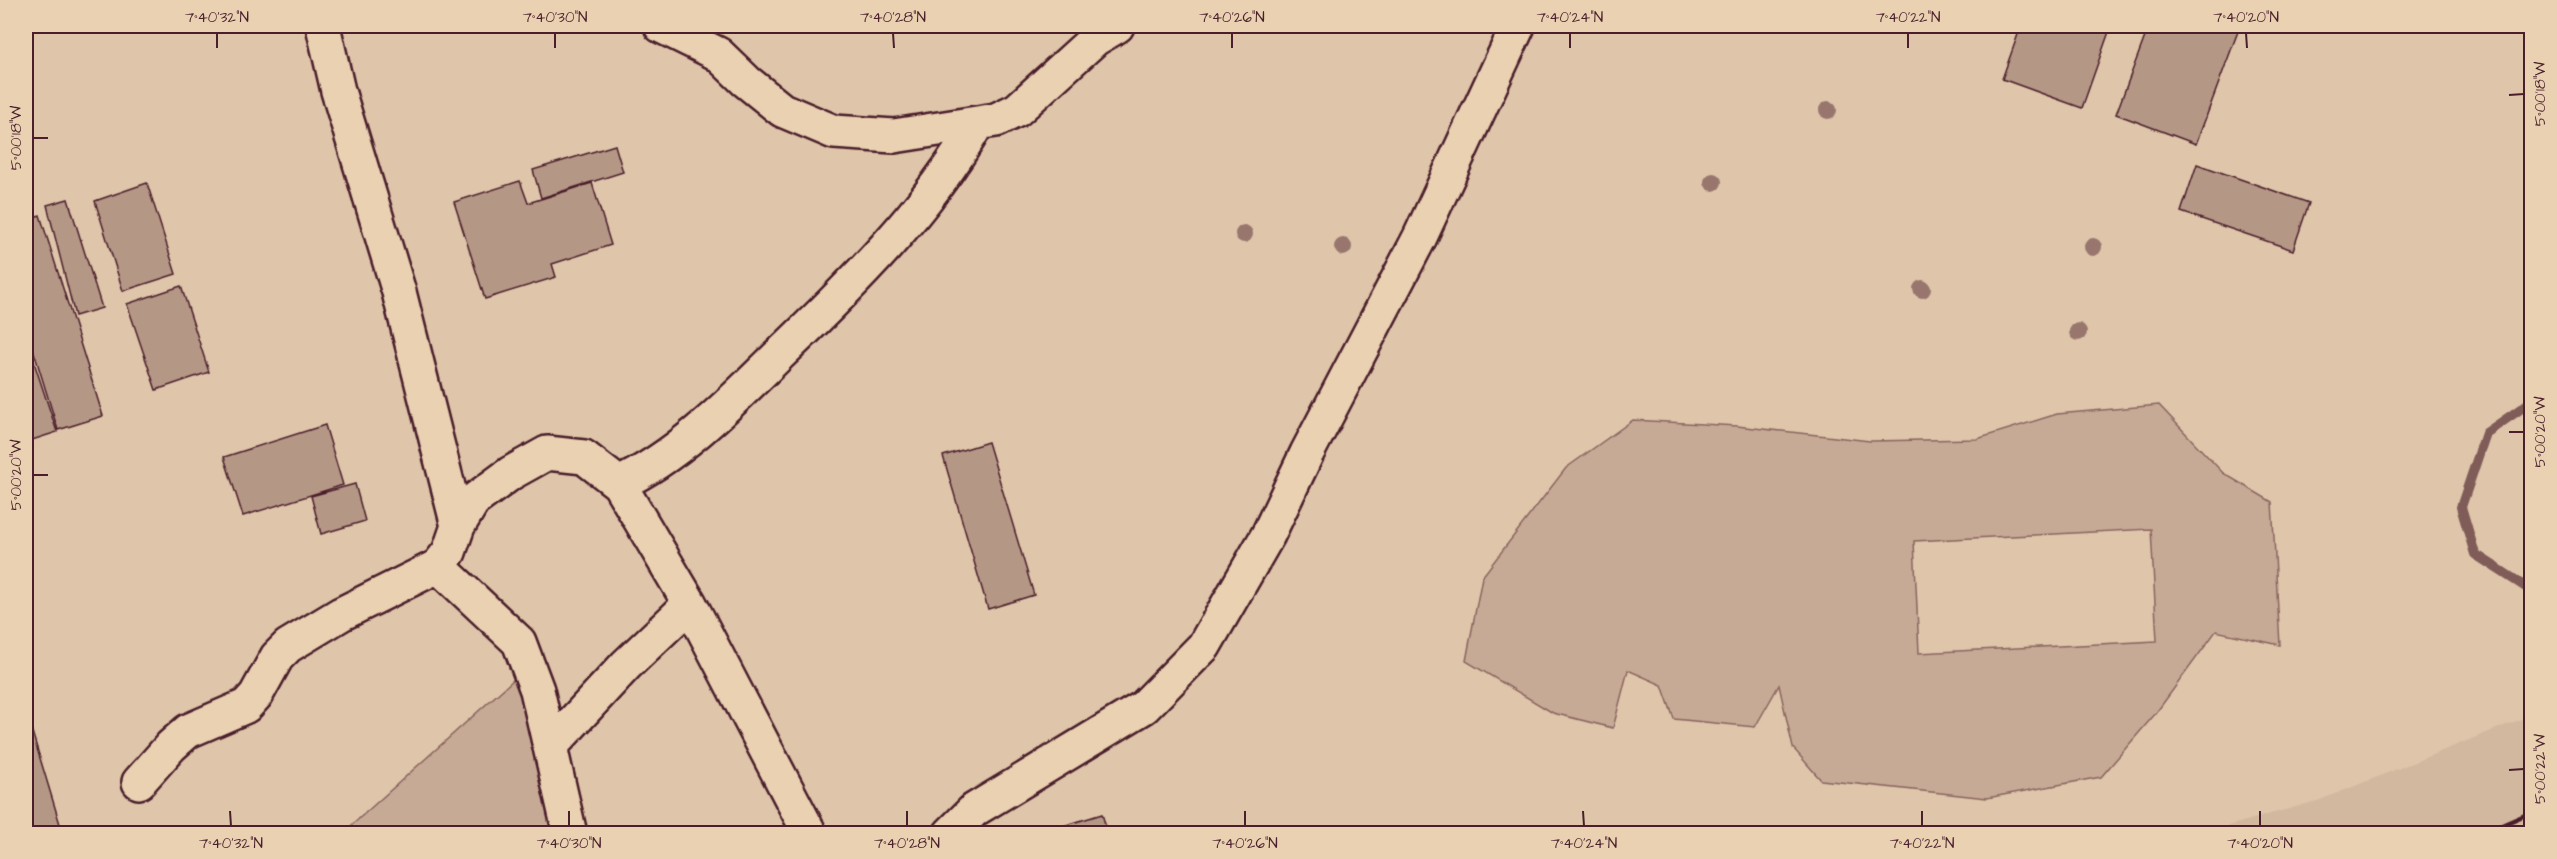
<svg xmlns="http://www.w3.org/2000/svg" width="2557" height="859" viewBox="0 0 2557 859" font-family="'Architects Daughter',sans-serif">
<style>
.built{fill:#d2b89f}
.green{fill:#c7aa95;stroke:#886460;stroke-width:1.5;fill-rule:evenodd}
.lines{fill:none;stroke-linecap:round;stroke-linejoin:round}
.stream{stroke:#805c59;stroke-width:10}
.building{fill:#b59786;stroke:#4a1f2b;stroke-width:1.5}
.minor-casing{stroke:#4a1f2b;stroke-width:38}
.minor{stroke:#e9d1b2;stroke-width:33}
.rail{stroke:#4a1f2b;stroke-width:4.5}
.tree{fill:#98766d}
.ticks{fill:none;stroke:#4a1f2b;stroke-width:2}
.neatline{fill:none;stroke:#4a1f2b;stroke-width:2}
.ticks-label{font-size:15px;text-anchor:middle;fill:#4a1f2b}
</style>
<rect width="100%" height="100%" fill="#dfc6aa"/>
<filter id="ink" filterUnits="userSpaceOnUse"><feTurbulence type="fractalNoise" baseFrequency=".0167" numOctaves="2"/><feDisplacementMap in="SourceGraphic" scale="12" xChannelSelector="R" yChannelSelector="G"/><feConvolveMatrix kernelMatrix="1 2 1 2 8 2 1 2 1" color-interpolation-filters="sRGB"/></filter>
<g filter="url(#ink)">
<path class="built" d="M2531,715V833H2204L2320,800Z"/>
<path class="green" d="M2159,405L2223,473L2272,502L2280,645L2216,631L2156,713L2101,777L1987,798L1821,780L1793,748L1779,685L1755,727L1674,719L1662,685L1628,670L1613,728L1553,713L1466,661L1482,577L1566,468L1633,420L1737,426L1870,441L1977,439L2057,414ZM2151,529L2157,641L1919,653L1914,541Z
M533,662L585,833H343Z"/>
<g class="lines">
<path class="stream" d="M2532,401L2486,433L2461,507L2475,554L2532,591"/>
</g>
<path class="building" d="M2021,26H2111L2082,108L2002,79Z
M2149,26H2240L2196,144L2116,114Z
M615,145L623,172L541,198L533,170Z
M2197,164L2309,203L2293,250L2181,212Z
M520,181L528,203L592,183L611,245L552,264L556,277L485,299L454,202Z
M147,183L176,274L123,291L95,201Z
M68,199L102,308L75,316L47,205Z
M40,215L103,416L58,430L26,326V220Z
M181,286L209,372L156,390L127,304Z
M26,338L57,432L26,442Z
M325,425L343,485L243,516L224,457Z
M988,442L1034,595L988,609L943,456Z
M355,484L365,521L321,534L311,496Z
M26,712L63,834H26Z
M1102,814L1108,834H1037Z"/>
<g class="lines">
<g class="minor-casing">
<path id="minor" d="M323,26L338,91L399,292L458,526
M661,26L718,54L746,81L782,110L834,132L894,136L996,120L1017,110L1095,39L1117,26
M619,484C681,454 729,404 778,356C851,286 926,212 977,124
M438,566L519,642L537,690L570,834
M550,747L626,665L690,604
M139,782L171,746L188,731L246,706L256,695L277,657L288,646L341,614L438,566L449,552L458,526L473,501L511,473L547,453L584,457L619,484L690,604L810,834
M950,834L974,810L1144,707L1204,646L1268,535L1307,453L1420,237L1518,26"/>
</g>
<use href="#minor" class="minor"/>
<path class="rail" d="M2481,834L2532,812"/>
</g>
<g class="tree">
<circle cx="1828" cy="110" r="9"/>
<circle cx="1713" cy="182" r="9"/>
<circle cx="1244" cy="234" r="9"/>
<circle cx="1343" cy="247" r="9"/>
<circle cx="2093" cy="247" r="9"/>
<circle cx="1922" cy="289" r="9"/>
<circle cx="2078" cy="332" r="9"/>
</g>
</g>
<path class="ticks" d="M217,33V48M555,33V48M893,33L894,48M1232,33V48M1570,33V48M1908,33V48M2246,33L2247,48M2509,95L2524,94M33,138H48M2509,432H2524M33,475H48M2509,770L2524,769M230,811L231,826M569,811V826M907,811V826M1245,811V826M1583,811L1584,826M1922,811V826M2260,811V826"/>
<rect width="2557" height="859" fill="none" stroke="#e9d1b2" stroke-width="66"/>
<rect x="33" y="33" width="2491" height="793" class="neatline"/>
<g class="ticks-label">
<text x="217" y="22">7°40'32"N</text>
<text x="555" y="22">7°40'30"N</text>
<text x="893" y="22">7°40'28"N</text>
<text x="1232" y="22">7°40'26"N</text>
<text x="1570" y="22">7°40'24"N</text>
<text x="1908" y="22">7°40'22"N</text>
<text x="2246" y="22">7°40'20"N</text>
<text transform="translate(2540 94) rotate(-90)" y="5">5°00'18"W</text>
<text transform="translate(16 138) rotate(-90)" y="5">5°00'18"W</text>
<text transform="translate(2540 432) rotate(-90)" y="5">5°00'20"W</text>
<text transform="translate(16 475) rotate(-90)" y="5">5°00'20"W</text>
<text transform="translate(2540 769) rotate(-90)" y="5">5°00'22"W</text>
<text x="231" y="848">7°40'32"N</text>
<text x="569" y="848">7°40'30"N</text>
<text x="907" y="848">7°40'28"N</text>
<text x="1245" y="848">7°40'26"N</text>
<text x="1584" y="848">7°40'24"N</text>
<text x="1922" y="848">7°40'22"N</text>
<text x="2260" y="848">7°40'20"N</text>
</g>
</svg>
